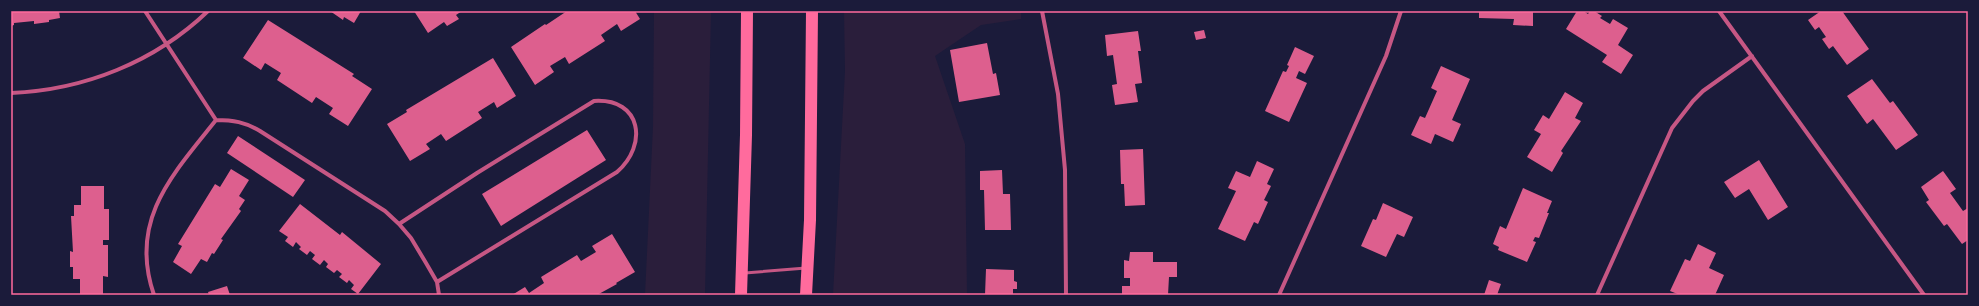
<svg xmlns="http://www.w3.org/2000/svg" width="1979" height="306" viewBox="0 0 1979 306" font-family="'Golos Text',sans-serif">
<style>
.green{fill:#2a1e3b}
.building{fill:#dd5f8e}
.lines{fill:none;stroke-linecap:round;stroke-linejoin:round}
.service{stroke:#c65784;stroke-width:3}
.minor{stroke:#c65784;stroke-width:4}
.motorway{stroke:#ff6b9d;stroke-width:12}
.neatline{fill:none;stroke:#ff6b9d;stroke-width:1.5}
</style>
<rect width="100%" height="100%" fill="#1b1b3a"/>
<path class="green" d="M654,11H711L705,295H645L653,127Z
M844,11H1021V19L981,25L935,56L965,144L967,295H833L845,71Z"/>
<path class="building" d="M11,11H59L60,18L49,20V22L34,24V21L14,23V25L11,26Z
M330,11H361L354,23L344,17L343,20Z
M414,11H462L456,15L459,19L447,26L444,22L428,33Z
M567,11H635L640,19L621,31L617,24L601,35L605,41L569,64L565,57L550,66L554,72L535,85L511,47L545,24L546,25Z
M1479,11H1533V26L1513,25L1514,19L1479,18Z
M1577,11H1583L1588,14L1590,11H1594L1602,16L1600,18L1610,24L1613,19L1628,28L1618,45L1633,55L1621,74L1602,62L1607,55L1566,29Z
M1821,11H1842L1869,49L1847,65L1833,46L1829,49L1822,39L1826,37L1819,27L1815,30L1808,20Z
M268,20L354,74L352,76L372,89L348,126L329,114L333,108L316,97L312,103L277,80L281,73L265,63L261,70L243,58Z
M1204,30L1206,38L1196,40L1194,32Z
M1138,31L1141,51H1138L1142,83L1135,84L1138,102L1115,105L1112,85L1117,84L1113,55L1107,56L1105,35Z
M987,43L993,74L996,73L1000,95L959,102L950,50Z
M1295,47L1314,56L1305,74L1299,71L1296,78L1307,83L1289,122L1265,111L1283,71L1286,72L1289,66L1287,65Z
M493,58L516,96L497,108L494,102L478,112L482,118L446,141L441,134L426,144L430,149L410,161L387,124L407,112L406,110Z
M1441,66L1470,79L1452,120L1461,124L1453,142L1435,134L1431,144L1411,135L1420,116L1425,118L1437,91L1431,88Z
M1872,79L1890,103L1893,101L1918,135L1896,150L1873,119L1867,124L1847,96Z
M1565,92L1583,103L1575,118L1581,121L1561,151L1563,153L1552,172L1527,157L1541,134L1534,130L1543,115L1549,119Z
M587,130L606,160L501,226L482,194Z
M238,136L305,180L293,197L227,153Z
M1143,149L1145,205L1125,206L1124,184H1121L1120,150Z
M1759,160L1788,207L1768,220L1749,189L1735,198L1724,182Z
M1257,161L1274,169L1267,184L1271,186L1264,200L1268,202L1258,224L1254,222L1245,241L1218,229L1236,191L1228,188L1236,171L1250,177Z
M231,169L249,180L239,196L245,200L239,209L241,211L221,239L223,240L214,254L212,253L207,262L201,259L191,274L173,262L182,246L178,244L215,184L220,187Z
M1002,170L1003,194H1010L1011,230H985L984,190H980V171Z
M1943,171L1956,189L1950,193L1963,211L1968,208V240L1962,244L1947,224L1944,226L1926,202L1929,200L1921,187Z
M81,186H104V209H109V240H103V245H108V277L103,276V295H80V279H73V267H70V251L73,252L71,216H74V205H81Z
M1523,188L1552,201L1547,213H1549L1539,238L1535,237L1533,241L1536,242L1527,262L1498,250L1499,247L1493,244L1500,226L1506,229Z
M1383,203L1413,217L1404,237L1397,234L1386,257L1361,246L1373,219L1376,220Z
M300,204L340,235L342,232L381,264L358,294L351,289L354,285L349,280L347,283L339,277L342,274L337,270L334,273L326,267L328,264L324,260L320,265L312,259L315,255L310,251L307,255L299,249L301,247L296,242L293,247L285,241L288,237L279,231Z
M612,234L635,272L616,283L617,284L597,295H512L525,287L529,293L544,283L541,277L577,255L581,261L596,252L592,246Z
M1698,244L1716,253L1709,268L1724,275L1715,295H1680L1670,291L1685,259L1690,261Z
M1130,252H1153V262H1177V277H1169L1168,295H1122V286H1130V278H1124V260L1129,261Z
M986,269L1014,270V281L1017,282V289H1013V295H985Z
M1489,280L1501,284L1497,295H1484Z
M227,286L230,295H209L208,292Z"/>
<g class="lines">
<path class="service" d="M745,273L806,268"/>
<path class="minor" d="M145,11L216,120
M1042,11L1058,94L1065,170L1066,295
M1719,11L1924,295
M11,93C84,90 155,62 208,11
M399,224L477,173L594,101C642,98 648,145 617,172L437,282
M154,295C128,220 173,174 216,120C233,120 245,122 260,131L385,211L399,224L411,238L426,263L437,282L439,295
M1279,295L1386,56L1401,11
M1597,295L1672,128L1693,101L1703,91L1752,56"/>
<path class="motorway" d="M741,295L746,135L747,11
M806,295L810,220L812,11"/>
</g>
<rect width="1979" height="306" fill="none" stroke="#1b1b3a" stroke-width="24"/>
<rect x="12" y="12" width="1955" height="282" class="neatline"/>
</svg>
